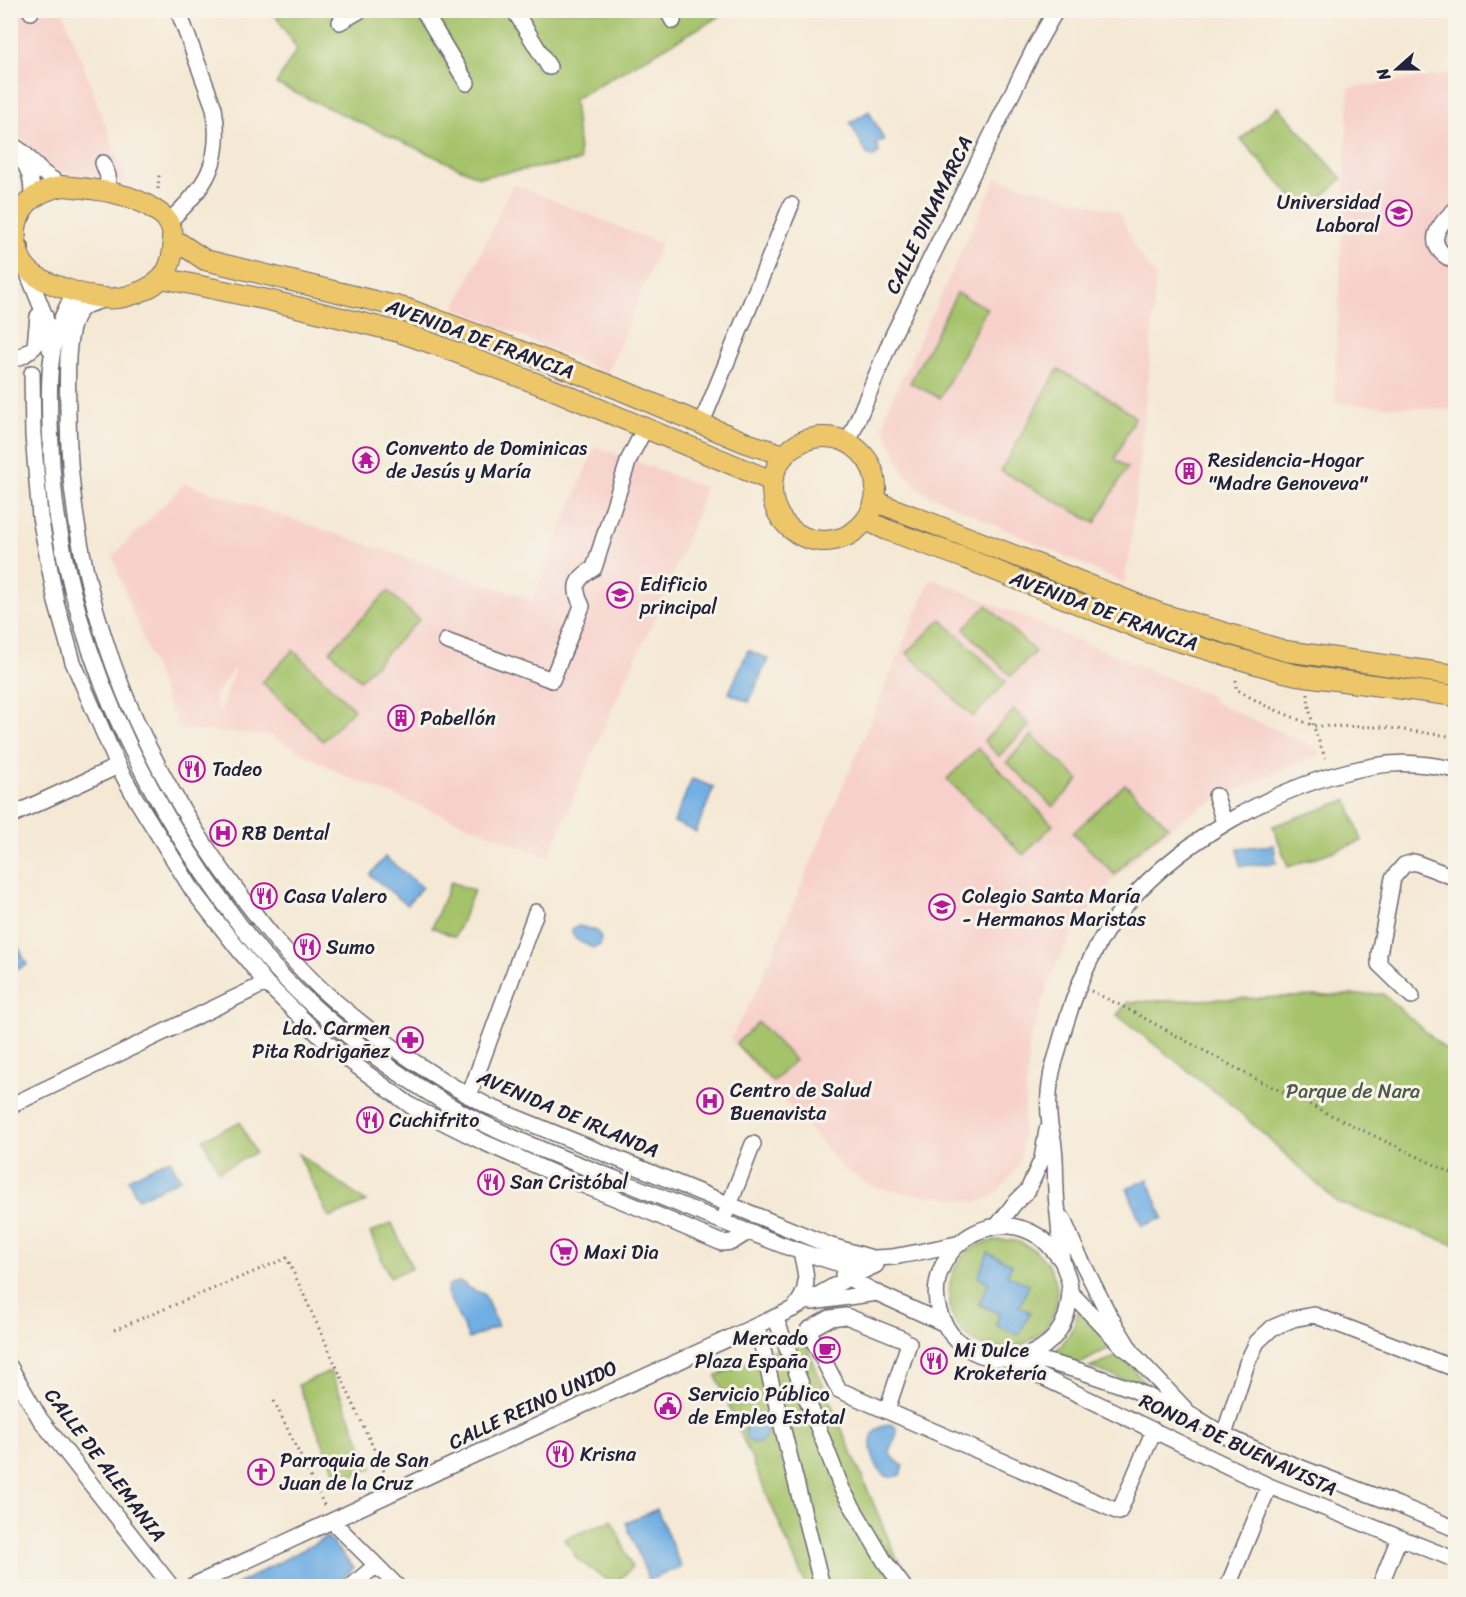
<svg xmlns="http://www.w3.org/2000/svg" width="1466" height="1597" viewBox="0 0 1466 1597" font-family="Sriracha,sans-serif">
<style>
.built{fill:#f7d0ca;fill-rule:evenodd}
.green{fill:#a5c36b;stroke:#647253;stroke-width:1.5;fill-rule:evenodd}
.water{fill:#70aee3;stroke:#49688f;stroke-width:1.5}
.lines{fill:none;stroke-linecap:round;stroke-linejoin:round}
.minor-casing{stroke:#6c6871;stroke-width:18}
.major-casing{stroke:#6c6871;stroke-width:22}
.highway-casing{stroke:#6c6871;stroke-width:26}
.path{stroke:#6c6871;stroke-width:3;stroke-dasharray:1.5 4.5;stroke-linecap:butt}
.minor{stroke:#fff;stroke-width:15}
.major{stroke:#ecc669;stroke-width:20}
.highway{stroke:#ecc669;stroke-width:22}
.labels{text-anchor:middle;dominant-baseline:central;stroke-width:6;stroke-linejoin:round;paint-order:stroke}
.poi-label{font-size:20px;fill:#22223b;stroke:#f7f3e8;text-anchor:start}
.street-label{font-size:20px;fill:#22223b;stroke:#f7f3e8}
.park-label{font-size:20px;fill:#505a4c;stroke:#f7f3e8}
</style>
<rect width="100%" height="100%" fill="#f7f3e8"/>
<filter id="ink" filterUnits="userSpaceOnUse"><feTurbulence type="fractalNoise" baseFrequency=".0167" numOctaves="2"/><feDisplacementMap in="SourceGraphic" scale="12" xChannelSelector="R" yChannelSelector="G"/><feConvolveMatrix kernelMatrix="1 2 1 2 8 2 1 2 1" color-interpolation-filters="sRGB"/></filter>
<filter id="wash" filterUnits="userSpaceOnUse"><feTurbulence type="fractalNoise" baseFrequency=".008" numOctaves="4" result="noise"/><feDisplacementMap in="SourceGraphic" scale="24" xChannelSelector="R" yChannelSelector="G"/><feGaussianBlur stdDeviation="1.35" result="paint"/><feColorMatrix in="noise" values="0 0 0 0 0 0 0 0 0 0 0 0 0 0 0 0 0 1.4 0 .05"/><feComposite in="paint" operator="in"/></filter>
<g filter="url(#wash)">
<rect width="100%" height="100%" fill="#f5e9d5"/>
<path class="built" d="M11,11H63L127,182L53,172L26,145L11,140Z
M1455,72V410L1335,403L1337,338L1349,88L1448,74Z
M996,178L1119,212L1136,249L1156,276L1150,359L1129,560L1124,583L921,491L913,483L904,472L884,427L886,412Z
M513,184L661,244L608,373L455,308Z
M595,446L704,487L697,515L657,614L621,689L548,857L345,776L270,735L178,730L118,574L113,556L185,483L532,600ZM233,669L234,670L220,713L214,697Z
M931,578L1209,695L1214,702L1318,749L1320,754L1198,808L1150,845L1112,881L1073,933L1053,972L1030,1039L1021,1154L1017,1168L1005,1184L992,1197L979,1202L875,1188L846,1171L730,1039L757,990Z"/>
<path class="green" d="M273,11H729L574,99L580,161L479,177L276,84L297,49Z
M1278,106L1342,179L1305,212L1241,139Z
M957,293L987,308L940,398L910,383Z
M1058,369L1101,393L1135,417L1115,459L1127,468L1095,523L1001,471Z
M388,591L419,620L360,680L330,651Z
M987,605L1035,652L1011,676L964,629Z
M941,619L1006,682L973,717L907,653Z
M293,650L354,709L323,741L262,682Z
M1014,710L1030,725L999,756L984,741Z
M1032,735L1079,780L1053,807L1007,762Z
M978,748L1053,825L1023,855L947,779Z
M1125,784L1168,826L1130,857L1115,875L1073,833Z
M1347,800L1362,841L1288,867L1273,826Z
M451,882L474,891L455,937L432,927Z
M1383,994L1455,1058V1245L1337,1202L1233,1106L1117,1015L1128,1002Z
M758,1022L795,1060L773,1082L736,1044Z
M240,1122L255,1153L219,1171L203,1139Z
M298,1153L366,1202L329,1218Z
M392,1223L412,1268L390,1277L370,1233Z
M997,1240C1003,1240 1010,1240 1015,1241C1024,1243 1032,1248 1039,1254C1081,1294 1045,1358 988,1347C974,1344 960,1332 954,1319C943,1291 951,1258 979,1245C985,1242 991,1241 997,1240ZM1012,1264L1007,1275L1019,1307L1029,1311L996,1324L1000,1314L979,1304L989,1282Z
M1079,1308L1113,1346L1080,1364L1050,1356C1065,1344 1075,1328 1079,1308Z
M803,1338L897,1559L916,1586H806L716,1376Z
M1121,1355L1147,1385V1388L1089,1367Z
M330,1371L372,1468L339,1481L298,1385Z
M612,1520L632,1567L614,1585L578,1560L564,1539Z"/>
<path class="water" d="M869,111L884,140L877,143L879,152L876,156L872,157L867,154L850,123Z
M748,650L768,659L749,702L729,693Z
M692,779L714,787L696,832L674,822Z
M1274,845L1276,863L1240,866L1238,848Z
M385,857L422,887L407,905L370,875Z
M579,926L597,931L601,937L600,945L594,948C585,944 572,941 572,930L573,928Z
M10,930L27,965L11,972H10Z
M170,1159L180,1179L138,1199L128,1179Z
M1148,1179L1163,1218L1142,1226L1127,1188Z
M988,1253L1012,1264L1007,1275L1029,1285L1019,1307L1030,1312L1019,1335L996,1325L1000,1314L979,1304L989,1282L978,1277Z
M459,1282L463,1283L468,1288L484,1294L498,1326L469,1339L447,1293L448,1286L453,1283Z
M745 1432a11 11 0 1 1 22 0a11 11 0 1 1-22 0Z
M890,1424L895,1426C900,1437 892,1441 889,1451L892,1457L903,1466L900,1475C897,1476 894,1477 890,1477C875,1475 866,1444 874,1433C877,1427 884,1426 890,1424Z
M657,1509L681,1567L649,1580L626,1523Z
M327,1537L354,1568L333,1586H234Z"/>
</g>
<g filter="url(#ink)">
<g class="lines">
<g class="minor-casing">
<path id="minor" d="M30,10L31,12
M423,10L467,83
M514,10L549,67
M667,10L673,21
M340,22L361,10
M10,145C26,151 28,159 39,169C46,176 55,181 63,186
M21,159C31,171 32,183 32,198
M103,163L108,176L107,192
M1456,209C1434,228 1424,247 1456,262
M168,222C207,187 223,161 214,108L178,10
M26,269L45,316L50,349
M76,292C45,336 48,393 51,445C52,473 54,500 59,527C80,653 132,768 203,873C231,914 261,956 297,991C342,1034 393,1072 447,1104C505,1138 571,1161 634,1186C678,1204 722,1222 767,1239C786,1247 804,1253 824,1259C831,1261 838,1264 846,1264C856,1265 865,1260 875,1258C883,1257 890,1258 898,1256C917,1253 937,1248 957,1244
M105,299C99,302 88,303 83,308C63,324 68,389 68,413C69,594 136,759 245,901C271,935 298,969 330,997C379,1040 431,1076 488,1106L831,1246L872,1258
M10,359C21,359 28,352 35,346L38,316
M32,373L33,435L40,517L56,602L73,662L118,766L136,799L193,891L235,945L266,983L323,1039L350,1061L411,1106L483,1142L553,1173L657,1215L722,1243L732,1242L748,1232
M701,425L791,205
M848,443L893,335L1034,49L1052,17L1057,10
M446,641L552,680L582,606C572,586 576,579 594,568L629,459L645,428
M1216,796L1224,823
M10,816L118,766
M1412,996L1379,964V954L1393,878L1404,865L1414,862L1456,878
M469,1096L536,912
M10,1106L266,983
M726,1213L753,1144
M1063,1219L1076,1250L1108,1313L1133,1354
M997,1226L1014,1204L1028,1190L1042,1159L1047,1130
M1062,1261C1054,1251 1048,1242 1038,1236C980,1200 912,1267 945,1325C972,1373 1048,1370 1066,1316C1069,1305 1071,1292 1069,1281C1067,1273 1063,1266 1062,1259C1060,1247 1060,1235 1059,1224C1058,1212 1056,1200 1056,1189C1055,1175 1056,1161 1054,1148C1054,1140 1051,1132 1050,1125C1048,1110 1048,1093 1051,1078C1052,1068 1056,1059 1058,1050C1070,1005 1086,959 1113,921C1170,844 1280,782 1374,766C1400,761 1430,764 1456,770
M843,1275L877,1293L945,1324
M1069,1291L1123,1347L1133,1354L1185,1409
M812,1302L877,1293
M795,1307C811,1288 806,1274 801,1252
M775,1317L842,1489L885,1562L903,1586
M757,1326L822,1586
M903,1339L846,1316L830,1318L808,1330L839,1390L1119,1512L1154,1430
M1019,1358L1044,1361L1080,1371L1132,1389L1162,1403L1189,1413L1224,1435L1270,1456L1398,1505L1456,1529
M1007,1360L1269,1486L1456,1560
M10,1367L40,1419L171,1586
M887,1410L909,1343
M1224,1435L1247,1363L1257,1342L1272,1328L1293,1319L1314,1315L1456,1369
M332,1521L397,1586
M192,1586L454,1464L793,1309L848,1278L876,1265
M352,1586L376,1565
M1228,1586L1269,1486
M1380,1586L1399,1538"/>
</g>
<g class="major-casing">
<path id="major" d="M63,186C93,189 130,192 155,210C160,213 166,218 168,222C178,238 173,266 161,279C151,288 137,294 124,297C102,302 79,293 57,286C35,278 19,268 16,242C13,209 32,192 63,186Z
M172,238L205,260L408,309L518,350L621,390L749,444L785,455
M162,278L268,300L399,332L434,344L554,390L772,481
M772 489a52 52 0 1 1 104 0a52 52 0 1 1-104 0Z
M875,499L884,505L1047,568L1159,613L1286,651L1456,675
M866,520L887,530L967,559L1150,633L1280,671L1297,675L1456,696"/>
</g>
<g class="highway-casing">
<path id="highway" d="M10,216L19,214
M10,246L17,248"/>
</g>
<path class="path" d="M158,189L159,175
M1236,680V689L1264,705L1314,726L1382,727L1456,737
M1308,694C1308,716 1318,738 1325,758
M1091,991L1122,1006L1258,1080L1456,1175
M114,1330L287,1258L388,1480
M274,1401L326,1509"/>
<use href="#minor" class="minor"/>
<use href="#major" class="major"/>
<use href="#highway" class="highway"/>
</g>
</g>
<defs>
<g id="school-ring" transform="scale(1.35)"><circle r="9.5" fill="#f7f3e8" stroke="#b5179e" stroke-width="1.5"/><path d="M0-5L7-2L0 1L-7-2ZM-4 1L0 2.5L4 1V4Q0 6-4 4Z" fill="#b5179e"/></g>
<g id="temple-ring" transform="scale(1.35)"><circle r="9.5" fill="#f7f3e8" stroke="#b5179e" stroke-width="1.5"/><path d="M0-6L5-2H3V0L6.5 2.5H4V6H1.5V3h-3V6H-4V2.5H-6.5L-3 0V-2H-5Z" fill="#b5179e"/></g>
<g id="building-ring" transform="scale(1.35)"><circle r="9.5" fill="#f7f3e8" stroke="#b5179e" stroke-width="1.5"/><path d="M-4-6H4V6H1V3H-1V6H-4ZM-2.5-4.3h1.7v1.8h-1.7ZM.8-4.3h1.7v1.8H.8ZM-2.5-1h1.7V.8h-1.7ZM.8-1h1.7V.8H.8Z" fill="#b5179e"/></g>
<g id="restaurant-ring" transform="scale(1.35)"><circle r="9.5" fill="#f7f3e8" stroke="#b5179e" stroke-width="1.5"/><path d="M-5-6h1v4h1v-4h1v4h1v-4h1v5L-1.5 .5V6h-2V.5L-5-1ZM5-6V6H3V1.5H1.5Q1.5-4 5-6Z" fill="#b5179e"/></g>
<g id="hospital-ring" transform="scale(1.35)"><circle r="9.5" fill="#f7f3e8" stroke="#b5179e" stroke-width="1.5"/><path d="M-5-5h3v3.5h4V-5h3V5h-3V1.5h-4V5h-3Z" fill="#b5179e"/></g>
<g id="pharmacy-ring" transform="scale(1.35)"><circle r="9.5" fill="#f7f3e8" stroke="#b5179e" stroke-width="1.5"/><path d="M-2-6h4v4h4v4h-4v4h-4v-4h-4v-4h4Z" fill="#b5179e"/></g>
<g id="supermarket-ring" transform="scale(1.35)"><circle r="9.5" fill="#f7f3e8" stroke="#b5179e" stroke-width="1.5"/><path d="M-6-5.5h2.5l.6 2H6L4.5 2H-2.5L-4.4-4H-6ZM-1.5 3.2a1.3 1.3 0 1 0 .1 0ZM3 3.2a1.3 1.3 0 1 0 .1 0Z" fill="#b5179e"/></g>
<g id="cafe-ring" transform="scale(1.35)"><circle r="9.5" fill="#f7f3e8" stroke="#b5179e" stroke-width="1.5"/><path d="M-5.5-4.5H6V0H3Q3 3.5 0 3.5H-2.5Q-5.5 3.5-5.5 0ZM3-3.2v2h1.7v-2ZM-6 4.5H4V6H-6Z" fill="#b5179e"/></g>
<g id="civic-ring" transform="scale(1.35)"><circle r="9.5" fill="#f7f3e8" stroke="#b5179e" stroke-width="1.5"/><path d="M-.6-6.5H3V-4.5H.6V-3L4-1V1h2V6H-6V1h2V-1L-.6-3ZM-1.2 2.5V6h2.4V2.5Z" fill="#b5179e"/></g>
<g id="church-ring" transform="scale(1.35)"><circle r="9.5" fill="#f7f3e8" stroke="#b5179e" stroke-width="1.5"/><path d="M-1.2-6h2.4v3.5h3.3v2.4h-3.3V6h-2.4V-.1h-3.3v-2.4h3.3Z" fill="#b5179e"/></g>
</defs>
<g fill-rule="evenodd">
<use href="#school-ring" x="1399" y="213"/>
<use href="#temple-ring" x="366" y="460"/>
<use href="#building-ring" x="1189" y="471"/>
<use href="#school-ring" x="620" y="595"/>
<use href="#building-ring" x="401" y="718"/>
<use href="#restaurant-ring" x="192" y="769"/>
<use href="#hospital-ring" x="223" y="833"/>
<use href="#restaurant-ring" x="264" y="896"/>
<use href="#school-ring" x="942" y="907"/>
<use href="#restaurant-ring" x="307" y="947"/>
<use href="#pharmacy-ring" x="410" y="1040"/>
<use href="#hospital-ring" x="710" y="1101"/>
<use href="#restaurant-ring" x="370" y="1120"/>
<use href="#restaurant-ring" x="491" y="1182"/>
<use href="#supermarket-ring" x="564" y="1252"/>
<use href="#cafe-ring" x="827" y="1350"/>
<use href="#restaurant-ring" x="934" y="1361"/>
<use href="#civic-ring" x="668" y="1406"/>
<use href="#restaurant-ring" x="560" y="1454"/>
<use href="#church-ring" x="261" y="1472"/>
</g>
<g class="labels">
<g class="poi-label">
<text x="1380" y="202" text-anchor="end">Universidad<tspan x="1380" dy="23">Laboral</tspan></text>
<text x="386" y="448">Convento de Dominicas<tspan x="386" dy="23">de Jesús y María</tspan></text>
<text x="1208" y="460">Residencia-Hogar<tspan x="1208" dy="23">"Madre Genoveva"</tspan></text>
<text x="640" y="584">Edificio<tspan x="640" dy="23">principal</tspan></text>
<text x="420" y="718">Pabellón</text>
<text x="212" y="769">Tadeo</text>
<text x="242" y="833">RB Dental</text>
<text x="284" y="896">Casa Valero</text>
<text x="962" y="896">Colegio Santa María<tspan x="962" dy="23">- Hermanos Maristas</tspan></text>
<text x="326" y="947">Sumo</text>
<text x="390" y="1028" text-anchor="end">Lda. Carmen<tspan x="390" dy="23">Pita Rodrigañez</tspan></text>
<text x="730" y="1090">Centro de Salud<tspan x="730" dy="23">Buenavista</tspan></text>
<text x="389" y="1120">Cuchifrito</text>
<text x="510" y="1182">San Cristóbal</text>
<text x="584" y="1252">Maxi Dia</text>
<text x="808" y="1338" text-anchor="end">Mercado<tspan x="808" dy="23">Plaza España</tspan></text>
<text x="954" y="1350">Mi Dulce<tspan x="954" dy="23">Kroketería</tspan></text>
<text x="688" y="1394">Servicio Público<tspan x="688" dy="23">de Empleo Estatal</tspan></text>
<text x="580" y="1454">Krisna</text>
<text x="280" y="1460">Parroquia de San<tspan x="280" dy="23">Juan de la Cruz</tspan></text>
</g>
<g class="street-label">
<text transform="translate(929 215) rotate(-64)">CALLE DINAMARCA</text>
<text transform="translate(480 339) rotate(20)">AVENIDA DE FRANCIA</text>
<text transform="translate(1104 611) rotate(20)">AVENIDA DE FRANCIA</text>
<text transform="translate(568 1114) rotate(23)">AVENIDA DE IRLANDA</text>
<text transform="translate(533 1405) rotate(-25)">CALLE REINO UNIDO</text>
<text transform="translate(1238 1445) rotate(25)">RONDA DE BUENAVISTA</text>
<text transform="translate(105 1465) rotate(53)">CALLE DE ALEMANIA</text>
</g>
<g class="park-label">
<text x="1353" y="1091">Parque de Nara</text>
</g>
</g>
<rect width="1466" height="1597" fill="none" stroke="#f7f3e8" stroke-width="36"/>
<g transform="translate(1397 69) rotate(249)" stroke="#f7f3e8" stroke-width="4.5" paint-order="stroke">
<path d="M0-4.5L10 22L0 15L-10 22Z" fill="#22223b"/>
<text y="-9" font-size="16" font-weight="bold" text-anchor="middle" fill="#22223b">N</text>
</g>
</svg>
